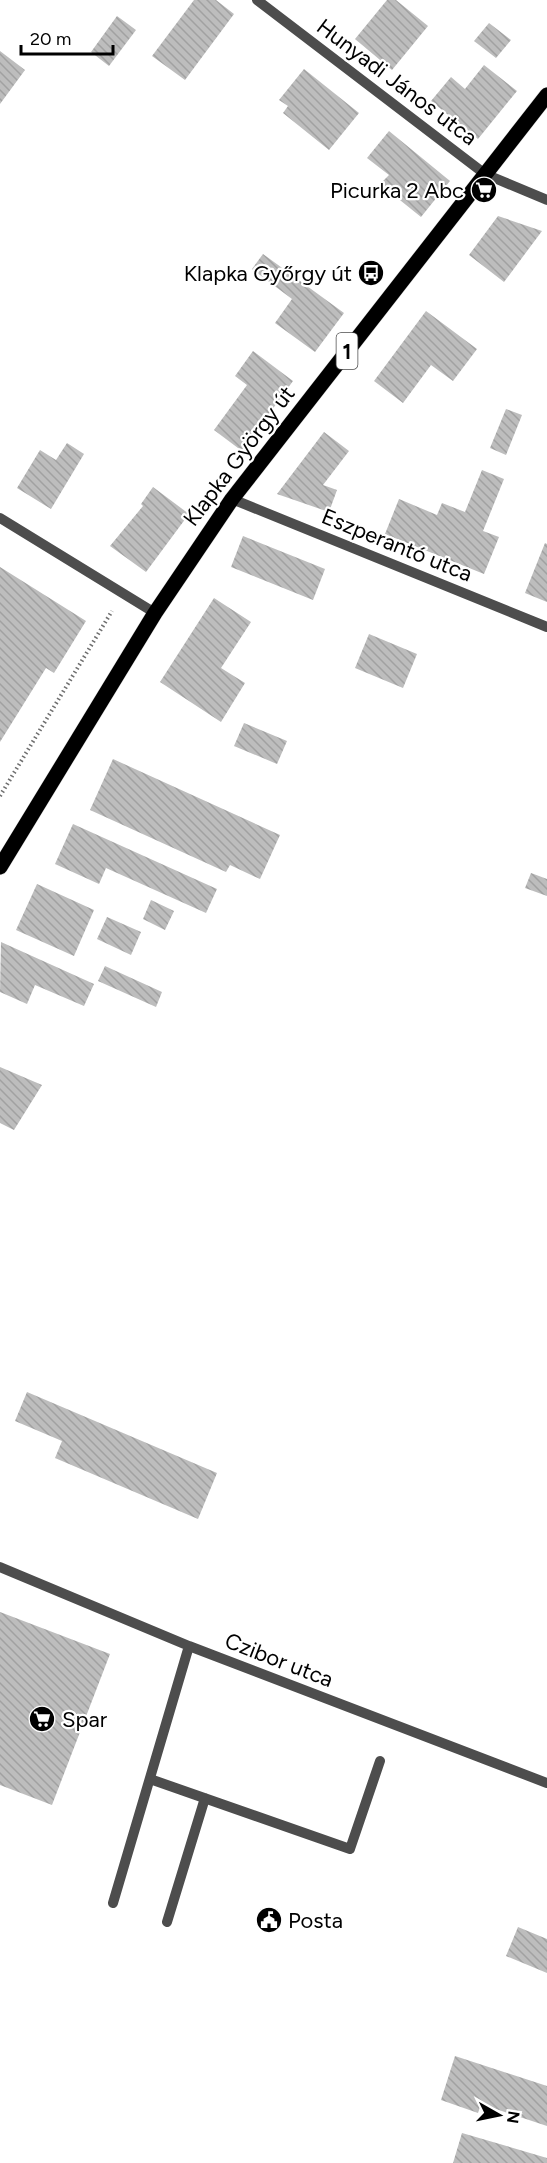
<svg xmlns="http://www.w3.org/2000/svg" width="547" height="2163" viewBox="0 0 547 2163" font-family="Figtree,sans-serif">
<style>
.building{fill:url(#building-back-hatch)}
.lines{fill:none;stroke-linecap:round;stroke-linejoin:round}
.major-casing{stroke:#dbdbdb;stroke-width:16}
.path{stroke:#6f6f6f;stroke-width:4;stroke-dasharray:1.5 3;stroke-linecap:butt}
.minor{stroke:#4d4d4d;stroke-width:10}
.major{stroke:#000;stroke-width:15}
.labels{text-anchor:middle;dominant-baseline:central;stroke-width:4.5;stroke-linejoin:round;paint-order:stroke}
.shield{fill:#fff;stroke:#4c4c4c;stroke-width:1.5}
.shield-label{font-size:21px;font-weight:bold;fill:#000}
.street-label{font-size:22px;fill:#000;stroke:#fff}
.poi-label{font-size:22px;fill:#000;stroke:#fff;text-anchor:end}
</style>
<defs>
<pattern id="building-back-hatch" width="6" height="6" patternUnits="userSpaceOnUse" patternTransform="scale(1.5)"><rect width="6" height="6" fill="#bdbdbd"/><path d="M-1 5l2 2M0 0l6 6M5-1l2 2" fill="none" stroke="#a1a1a1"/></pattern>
</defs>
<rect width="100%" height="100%" fill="#fff"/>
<path class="building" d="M194,0H216L234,14L185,80L152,56Z
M387,0H396L428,26L392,70L355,39Z
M117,16L136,30L109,66L91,52Z
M489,23L511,40L496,58L474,41Z
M0,51L25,70L0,104Z
M484,65L517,91L478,139L431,101L451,77L465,89Z
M304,69L359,113L329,150L283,113L288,106L279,100Z
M389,131L450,181L421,217L380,184L389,175L367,158Z
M498,216L542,231L504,282L469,255Z
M263,254L344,313L315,352L275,323L292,299L252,269Z
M426,311L477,349L453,381L431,365L403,403L374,381Z
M253,351L293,381L242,451L214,430L247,385L235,376Z
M506,409L522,415L506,455L490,448Z
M324,432L349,451L323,485L337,490L329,512L277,494Z
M67,443L84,454L51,509L17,488L40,450L56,460Z
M482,470L504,479L483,531L499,537L484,574L385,534L399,499L437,515L442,503L465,512Z
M153,487L189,514L146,572L110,546L143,506L141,504Z
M243,536L325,569L313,600L231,567Z
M545,543L547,544V602L525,593Z
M0,567L86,621L54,673L46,668L0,742Z
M214,598L251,622L221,668L245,683L221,722L160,682Z
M369,634L417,654L403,688L355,668Z
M244,723L287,741L277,764L234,746Z
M113,759L280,835L260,879L230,865L226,872L90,810Z
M73,824L217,889L206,913L106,868L99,884L55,864Z
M531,873L547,879V896L525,888Z
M37,884L94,910L74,956L16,930Z
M151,900L174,911L165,930L143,919Z
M107,917L141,932L131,955L97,939Z
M1,942L94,984L84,1006L35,985L27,1004L0,992Z
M105,966L162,992L156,1007L98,981Z
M0,1067L42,1085L14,1130L0,1123Z
M27,1392L217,1473L198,1519L55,1458L62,1441L15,1421Z
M0,1612L110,1654L52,1805L0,1785Z
M518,1927L547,1939V1973L506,1956Z
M455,2056L547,2086V2126L481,2104L478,2113L441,2100Z
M462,2133L547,2158V2163H453Z"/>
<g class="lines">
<g class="major-casing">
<path id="major" d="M0,867L155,613L232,499L547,95"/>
</g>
<path class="path" d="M0,796L112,611"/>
<path class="minor" d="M257,0L485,174L547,200
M232,499L547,627
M0,518L155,613
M0,1567L189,1646L547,1783
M150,1779L350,1849L380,1761
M113,1903L189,1646
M167,1922L205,1798"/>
<use href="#major" class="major"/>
</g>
<defs>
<g id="supermarket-disc" transform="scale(1.35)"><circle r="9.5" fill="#000" stroke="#fff"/><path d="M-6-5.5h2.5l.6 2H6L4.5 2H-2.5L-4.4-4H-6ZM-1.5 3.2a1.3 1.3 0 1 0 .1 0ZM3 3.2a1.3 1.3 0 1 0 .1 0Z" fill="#fff"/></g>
<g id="bus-disc" transform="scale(1.35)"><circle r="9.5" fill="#000" stroke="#fff"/><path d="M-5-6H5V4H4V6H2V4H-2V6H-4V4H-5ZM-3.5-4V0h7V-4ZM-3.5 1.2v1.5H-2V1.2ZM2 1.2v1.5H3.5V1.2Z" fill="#fff"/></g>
<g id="civic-disc" transform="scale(1.35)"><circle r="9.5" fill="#000" stroke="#fff"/><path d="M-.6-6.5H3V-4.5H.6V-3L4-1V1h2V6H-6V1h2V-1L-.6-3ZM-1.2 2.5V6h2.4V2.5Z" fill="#fff"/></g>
</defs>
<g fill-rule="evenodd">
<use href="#supermarket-disc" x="484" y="190"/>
<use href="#bus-disc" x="371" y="273"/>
<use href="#supermarket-disc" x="42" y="1719"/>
<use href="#civic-disc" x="269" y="1920"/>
</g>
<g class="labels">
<rect class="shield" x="336.5" y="333" width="21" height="36" rx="4.5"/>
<g class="shield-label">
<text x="347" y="351">1</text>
</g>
<g class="street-label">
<text transform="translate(397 82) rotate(37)">Hunyadi János utca</text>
<text transform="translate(239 456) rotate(-53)">Klapka György út</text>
<text transform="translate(397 545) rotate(22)">Eszperantó utca</text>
<text transform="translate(279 1660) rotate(21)">Czibor utca</text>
</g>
<g class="poi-label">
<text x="464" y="190">Picurka 2 Abc</text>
<text x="352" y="273">Klapka Győrgy út</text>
<text x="62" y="1719" text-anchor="start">Spar</text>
<text x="288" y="1920" text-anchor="start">Posta</text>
</g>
</g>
<g transform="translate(499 2115) rotate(99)" stroke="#ffffff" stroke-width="4.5" paint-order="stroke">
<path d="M0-4.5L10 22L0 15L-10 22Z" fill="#000000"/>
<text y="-9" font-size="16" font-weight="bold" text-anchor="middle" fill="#000000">N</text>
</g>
<path d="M21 45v9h92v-9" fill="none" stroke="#000000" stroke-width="3"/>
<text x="30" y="45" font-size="18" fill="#000000" stroke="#ffffff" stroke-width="4.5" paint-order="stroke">20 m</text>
</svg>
